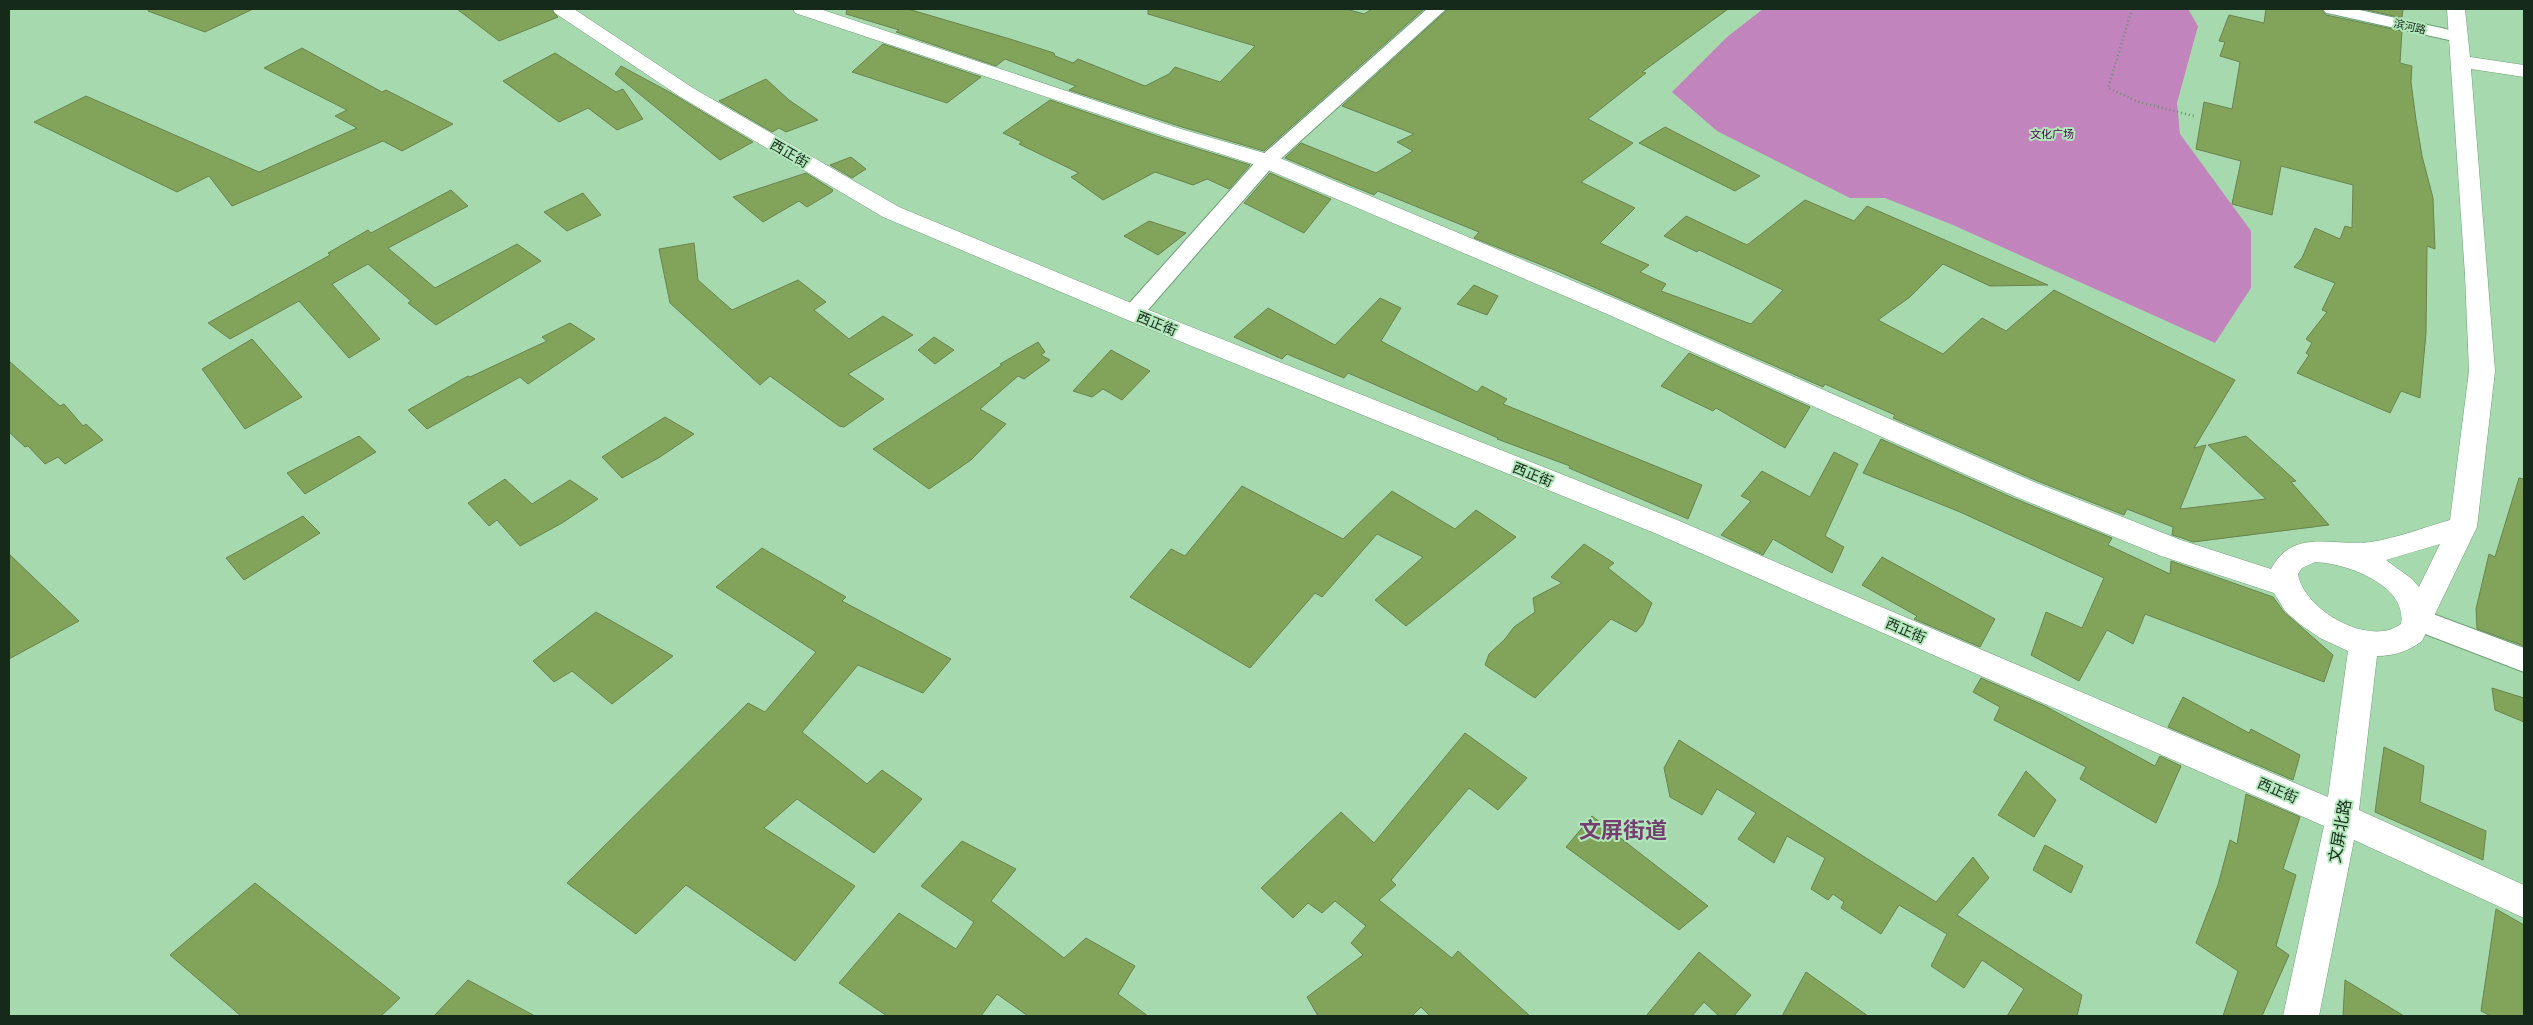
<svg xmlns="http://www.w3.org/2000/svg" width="2533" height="1025" viewBox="0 0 2533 1025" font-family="Lato,'Noto Sans SC',sans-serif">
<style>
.green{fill:#c184bc}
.building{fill:#81a45a;stroke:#6a834e}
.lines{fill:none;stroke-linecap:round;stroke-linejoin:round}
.street-casing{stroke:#6ea077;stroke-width:2}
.secondary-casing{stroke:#6ea077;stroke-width:1}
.path{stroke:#699070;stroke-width:2.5;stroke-dasharray:1 3;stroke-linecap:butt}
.street{fill:#fff;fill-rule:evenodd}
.secondary{fill:#fff;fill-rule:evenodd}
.labels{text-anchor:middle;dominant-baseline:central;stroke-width:4;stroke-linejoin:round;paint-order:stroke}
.far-street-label{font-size:11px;fill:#162a1a;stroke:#b2e7bb}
.far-park-label{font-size:11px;fill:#50004f;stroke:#b2e7bb}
.street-label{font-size:14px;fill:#162a1a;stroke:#b2e7bb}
.near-street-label{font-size:16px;fill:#162a1a;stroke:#b2e7bb}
.near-district-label{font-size:22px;font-weight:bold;fill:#743f70;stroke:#b2e7bb}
</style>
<rect width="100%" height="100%" fill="#a6daae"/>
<path class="green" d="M1763,9H2188L2198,26L2177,103L2180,134L2251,231V288L2215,343L1953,225L1885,198H1850L1717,131L1672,92L1727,37Z"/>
<path class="building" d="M149,9H253L205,32L148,11Z
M457,9H551L558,17L499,41Z
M847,9H908L1010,39L1054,53L1055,56L1073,63L1078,59L1145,86L1169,74L1175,67L1220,82L1255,46L1148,14V9H1346L1364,14L1372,9H1424L1264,151L1182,127L1069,90L1076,86L1005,59L996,66L896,32L899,30L846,14Z
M1448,9H1728L1642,72L1646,73L1588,119L1633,143L1581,182L1635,208L1600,243L1649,265L1640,272L1666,284L1661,291L1751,324L1783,290L1699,250L1697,252L1664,236L1686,216L1747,245L1805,200L1854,221L1867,206L2048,285L1990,286L1943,264L1910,297L1878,320L1943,354L1982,318L2006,331L2054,290L2235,380L2194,448L2206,445L2180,509L2266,499L2208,445L2246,436L2296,481L2291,482L2329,525L2193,542L2182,538L2172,535L2173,527L2127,509L2124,515L2035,480L1893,418L1895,415L1825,384L1823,387L1557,271L1474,238L1479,232L1378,191L1374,195L1285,158L1301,143L1376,173L1413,151L1397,142L1414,134L1342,106Z
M2266,9H2321L2326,15L2402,31L2400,63L2412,66L2411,82L2416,120L2422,156L2433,198L2435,249L2427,246L2426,333L2420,398L2401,391L2390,413L2297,373L2309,355L2306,353L2312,343L2306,339L2327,312L2322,310L2335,283L2294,267L2302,258L2315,228L2340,239L2345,226L2352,228L2353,185L2281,166L2272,215L2232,204L2241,161L2196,149L2204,102L2232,109L2240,62L2220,56L2225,42L2219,41L2229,15L2264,23Z
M2363,9H2403L2402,18Z
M883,44L981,77L947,103L852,72Z
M302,48L382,92L386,90L453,124L402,151L383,141L232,206L209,176L177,192L34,122L86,96L259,172L357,128L335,116L347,110L264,68Z
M555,53L616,92L623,89L643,119L617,130L588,108L559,122L503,81Z
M621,66L671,93L753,142L720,160L615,74Z
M766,79L789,100L818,120L786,132L779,128L772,132L719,101Z
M1050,100L1166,139L1250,165L1229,189L1207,179L1193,185L1155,172L1103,200L1071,177L1079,173L1019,144L1022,142L1003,133Z
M1665,127L1760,176L1735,191L1639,143Z
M851,157L866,169L852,178L830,165Z
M806,173L833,190L832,192L807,207L799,201L763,222L733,197Z
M1270,173L1331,199L1304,233L1244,203Z
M451,190L468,206L388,248L435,288L517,244L541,261L436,325L408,303L411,301L368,264L332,284L380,339L349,358L299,301L230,339L208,323L330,255L328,253L368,230L371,233Z
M583,193L601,215L567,231L544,212Z
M1149,221L1186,233L1158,255L1124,236Z
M694,243L698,280L732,310L798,280L826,302L814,310L849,339L883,316L913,335L848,374L884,399L844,427L839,426L770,376L760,385L670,303L659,249Z
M1474,285L1498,296L1487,315L1457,304Z
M1380,298L1401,308L1381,341L1477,392L1482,386L1507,399L1503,404L1702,485L1688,519L1569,468L1570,466L1497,439L1498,438L1348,373L1344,378L1287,354L1282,359L1234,337L1268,308L1335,345Z
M570,323L595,339L528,384L520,377L427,429L408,410L468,376L470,377L547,341L542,337Z
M934,337L954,350L935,364L918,350Z
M252,339L302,397L245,429L202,369Z
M1038,342L1045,352L1041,355L1050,360L1024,379L1018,376L980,409L1006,424L971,460L929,489L873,449L1002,365L1000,364Z
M1111,350L1150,371L1122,400L1103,389L1092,397L1073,391Z
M1689,353L1810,407L1785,448L1716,408L1713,411L1661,386Z
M9,361L60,406L64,404L83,426L86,424L103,440L65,464L58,457L45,464L28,446L25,447L9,432Z
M665,417L694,434L660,457L622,478L602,457Z
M359,436L376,452L305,494L287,473Z
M1881,439L2013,498L2112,538L2108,545L2170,574L2171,561L2273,597L2284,612L2333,655L2324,682L2145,614L2133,644L2107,630L2079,681L2031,655L2046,612L2082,628L2104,578L1960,512L1863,473Z
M1834,452L1858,464L1825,536L1844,547L1832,573L1773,539L1763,555L1721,535L1751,501L1741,496L1762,471L1810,497Z
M2519,478L2524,479V646L2477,629L2476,609L2489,554L2495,557Z
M505,479L532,504L570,480L598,499L562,523L520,546L497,520L489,526L468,503Z
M1242,486L1343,539L1392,491L1455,529L1476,510L1516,537L1406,626L1375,600L1423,557L1377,534L1322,597L1315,593L1250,668L1130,597L1171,549L1185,556Z
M303,516L320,533L244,580L226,558Z
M1584,544L1614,563L1608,568L1652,603L1643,624L1636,632L1611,619L1535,698L1485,665L1489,654L1505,639L1514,627L1535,612L1533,598L1562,583L1551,577Z
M762,548L846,597L842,601L951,659L923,693L858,665L802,732L867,784L882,770L922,799L874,853L797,799L764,828L855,886L795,961L686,885L636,934L567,883L748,703L765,712L816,652L716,587Z
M9,554L79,621L9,659Z
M1882,557L1995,619L1980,647L1914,619L1917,616L1862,585Z
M596,612L673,656L612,704L572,671L554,682L533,661Z
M1981,678L2045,706L2155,766L2160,756L2181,766L2156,823L2080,779L2086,767L1994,720L2000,707L1973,692Z
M2492,688L2524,698V722L2495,710Z
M2183,697L2249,733L2251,729L2300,755L2293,780L2168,727Z
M1465,733L1527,778L1498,810L1469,788L1391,880L1396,885L1379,900L1452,958L1458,951L1530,1016H1430L1421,1007L1412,1016H1318L1307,997L1363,955L1351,943L1366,926L1335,901L1322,913L1308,903L1293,918L1261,888L1341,812L1374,843Z
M1679,740L1936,902L1973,857L1989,878L1957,915L2082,995L2077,1016H2007L2024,989L1982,960L1964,988L1931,966L1947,934L1899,905L1881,934L1841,908L1844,902L1833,894L1828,900L1811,889L1825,858L1787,836L1774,863L1738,839L1756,813L1717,789L1702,815L1670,797L1664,768Z
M2384,747L2424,766L2420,802L2486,831L2483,860L2375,812Z
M2026,771L2056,800L2034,837L1998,815Z
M2246,794L2300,817L2283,869L2296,875L2276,946L2289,955L2262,1016H2223L2238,971L2196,943L2218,885L2230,840L2237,844Z
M1592,816L1708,906L1679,930L1566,847Z
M962,841L1016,869L991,901L1064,958L1086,938L1135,966L1118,994L1148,1016H1028L997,994L981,1016H887L839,983L899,913L956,949L974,922L921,886Z
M2045,845L2083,866L2071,893L2033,870Z
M255,883L400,998L381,1016H241L170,955Z
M2496,909L2524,925V1016H2491L2481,1011Z
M1699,952L1751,995L1734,1016H1719L1704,1002L1692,1016H1646Z
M1806,972L1868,1016H1782Z
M468,980L535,1016H434Z
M2345,980L2404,1016H2343Z"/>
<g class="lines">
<g class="street-casing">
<path id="street" d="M1427,9H1446L1274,165L1141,318L1133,321L1125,318L1122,313L1125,308L1260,157Z
M2323,9H2355L2464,33L2467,37L2464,41L2458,42L2332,14L2326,13Z
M2417,608L2524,648V672L2407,627L2403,619L2407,611Z"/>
</g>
<g class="secondary-casing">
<path id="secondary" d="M553,9H574L693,88L899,207L1141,307L1677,520L2328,797L2348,651L2320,638L2301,625L2285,611L2274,593L2161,556L2014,496L1607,314L1259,166L1167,137L795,13L793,9H820L1181,129L1275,156L1623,302L2034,482L2181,540L2271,569C2293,527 2334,547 2371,542C2397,538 2425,527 2450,520L2469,371L2465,275L2447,9H2465L2470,57L2524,65V77L2471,69L2495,371L2477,527L2422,641C2409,651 2394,656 2377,656L2359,810L2524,885V918L2354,840L2319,1016H2283L2324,826L1657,534L1125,319L883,217L679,96L555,13ZM2440,544L2419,587L2412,579L2386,560ZM2315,562C2346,563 2408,585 2401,624C2369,648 2303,609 2298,574L2302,568Z"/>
</g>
<path class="path" d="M2132,9L2108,88L2139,102L2194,116"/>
<use href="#street" class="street"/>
<use href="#secondary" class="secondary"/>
</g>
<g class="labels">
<g class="far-street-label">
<text transform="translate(2410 26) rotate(13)">滨河路</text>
</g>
<g class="far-park-label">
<text x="2052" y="133">文化广场</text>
</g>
<g class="street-label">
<text transform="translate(790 153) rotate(30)">西正街</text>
<text transform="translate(1157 323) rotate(22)">西正街</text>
<text transform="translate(1533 474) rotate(22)">西正街</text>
<text transform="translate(1906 630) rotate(23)">西正街</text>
<text transform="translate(2278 790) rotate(23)">西正街</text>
</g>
<g class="near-street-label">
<text transform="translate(2339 831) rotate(-80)">文屏北路</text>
</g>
<g class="near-district-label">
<text x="1623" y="829">文屏街道</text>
</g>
</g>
<rect width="2533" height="1025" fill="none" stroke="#162a1a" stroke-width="20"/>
</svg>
